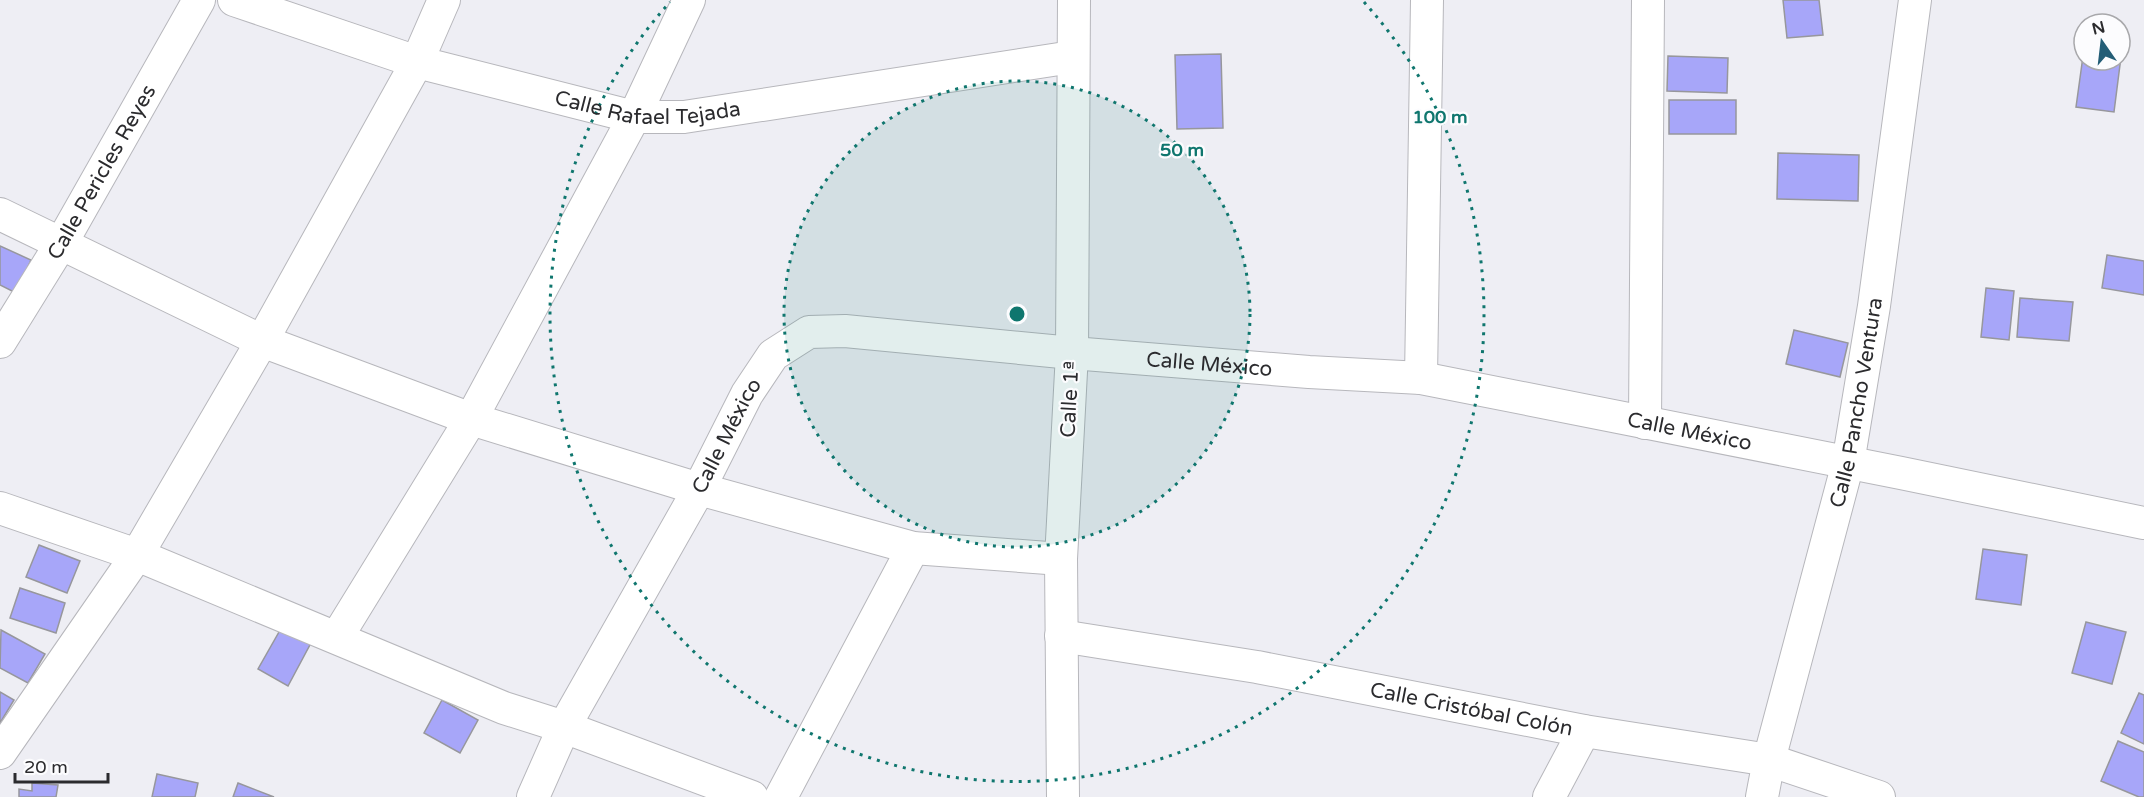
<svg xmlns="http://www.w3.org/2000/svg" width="2144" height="797" viewBox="0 0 2144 797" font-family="'Varela Round',sans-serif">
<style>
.building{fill:#a7a6f9;stroke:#97979c;stroke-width:1.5}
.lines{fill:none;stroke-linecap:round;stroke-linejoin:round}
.street-casing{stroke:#b7b7bc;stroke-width:34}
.street{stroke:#fff;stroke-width:32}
.ring{fill:none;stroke:#0f766e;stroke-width:3;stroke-dasharray:3 6}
.labels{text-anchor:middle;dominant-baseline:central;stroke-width:4.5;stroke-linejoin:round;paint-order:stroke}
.street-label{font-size:21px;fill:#2b2b2e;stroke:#fcfcfe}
.centre{fill:#0f766e;stroke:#fcfcfe;stroke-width:3}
.ring-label{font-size:18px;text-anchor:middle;font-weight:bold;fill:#0f766e;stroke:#fcfcfe;stroke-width:4.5;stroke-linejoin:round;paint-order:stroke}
</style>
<rect width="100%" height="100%" fill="#eeeef4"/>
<path class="building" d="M1783,0H1819L1823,35L1787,38Z
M2084,49V60H2120V49H2122L2114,112L2076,107Z
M1221,54L1223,128L1177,129L1175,55Z
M1668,56L1728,58L1727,93L1667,91Z
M1669,100H1736V134H1669Z
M1778,153L1859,155L1858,201L1777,199Z
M0,246L31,260L16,293L0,285Z
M2107,255L2144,261V295L2102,288Z
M1986,288L2014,291L2009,340L1981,337Z
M2020,298L2073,302L2069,341L2017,337Z
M1794,330L1848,343L1840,377L1786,364Z
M39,545L80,561L67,593L26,577Z
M1983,549L2027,555L2021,605L1976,599Z
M20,588L65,603L56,633L10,618Z
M2086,622L2126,632L2112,684L2072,673Z
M283,625L312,641L288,686L258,669Z
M1,630L45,654L28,683L0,668Z
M0,692L14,700L0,723Z
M2139,693L2144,695V744L2121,733Z
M442,700L478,720L460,753L424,733Z
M2118,741L2144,752V797H2139L2101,781Z
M157,774L198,783L195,797H152Z
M32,783L58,785L56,797H19V789L32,791Z
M238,783L274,797H233Z"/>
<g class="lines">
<g class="street-casing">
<g id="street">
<path id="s1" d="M234,0L417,62L634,117H684L1072,57"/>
<path d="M0,214L262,341L471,419L699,489L913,548L1061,559"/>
<path id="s2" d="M0,342L62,242L199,0"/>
<path d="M1421,378L1427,0"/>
<path d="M1645,423L1648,0"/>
<path d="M0,508L137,555L504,708L564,727L752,797"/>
<path id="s3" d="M1061,636L1257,667L1584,731L1769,760L1879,797"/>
<path d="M337,637L471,419L634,117L689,0"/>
<path d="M0,753L137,555L262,341L417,62L444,0"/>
<path id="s4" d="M533,797L564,727L699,489L747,394L773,355L809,332L845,331L1072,353L1309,372L1421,378L1901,473L2144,523"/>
<path d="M781,797L913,548"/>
<path d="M1063,797L1061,559L1072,353L1074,0"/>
<path d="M1549,797L1584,731"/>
<path id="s5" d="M1762,797L1769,760L1848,463L1874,306L1915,0"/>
</g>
</g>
<use href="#street" class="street"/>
</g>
<circle cx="1017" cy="314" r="233" fill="#0f766e" fill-opacity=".12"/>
<g class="ring">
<circle cx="1017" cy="314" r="233"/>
<path d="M1364 2A467 467 0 1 1 670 2"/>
</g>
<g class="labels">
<g class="street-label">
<text stroke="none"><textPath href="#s1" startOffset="430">Calle Rafael Tejada</textPath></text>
<text stroke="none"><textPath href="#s2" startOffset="198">Calle Pericles Reyes</textPath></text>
<text stroke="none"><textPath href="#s4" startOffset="948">Calle México</textPath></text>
<text transform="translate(1070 399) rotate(-87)">Calle 1ª</text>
<text stroke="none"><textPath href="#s5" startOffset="406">Calle Pancho Ventura</textPath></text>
<text stroke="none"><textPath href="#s4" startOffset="1434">Calle México</textPath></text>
<text stroke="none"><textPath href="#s4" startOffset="410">Calle México</textPath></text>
<text stroke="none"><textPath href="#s3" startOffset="417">Calle Cristóbal Colón</textPath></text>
</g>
</g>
<circle cx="1017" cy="314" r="9" class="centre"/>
<g class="ring-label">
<text x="1440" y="123">100 m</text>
<text x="1182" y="156">50 m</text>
</g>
<g transform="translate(2102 42) rotate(346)"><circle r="28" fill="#fcfcfe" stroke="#a8a8ab" stroke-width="1.5"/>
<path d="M0-4.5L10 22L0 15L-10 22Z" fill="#235d76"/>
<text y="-9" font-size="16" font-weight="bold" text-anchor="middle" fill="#2b2b2e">N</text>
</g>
<path d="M15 773v9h93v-9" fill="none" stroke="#2b2b2e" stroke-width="3"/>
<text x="24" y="773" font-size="18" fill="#2b2b2e" stroke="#fcfcfe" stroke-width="4.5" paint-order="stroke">20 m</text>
</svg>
